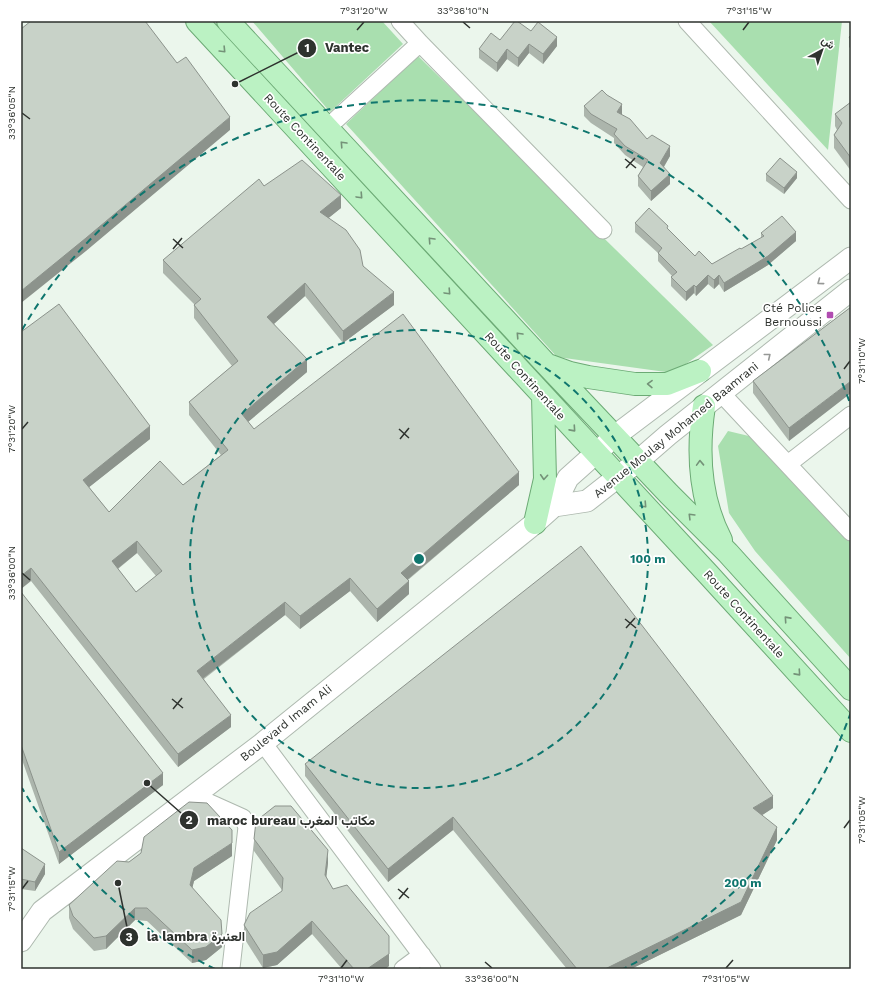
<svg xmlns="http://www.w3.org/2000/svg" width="872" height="990" viewBox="0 0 872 990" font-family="'Work Sans',Vazirmatn,sans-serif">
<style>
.green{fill:#a9dfaf}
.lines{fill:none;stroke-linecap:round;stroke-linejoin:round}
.minor-casing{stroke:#aeb9af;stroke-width:19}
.tertiary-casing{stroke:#aeb9af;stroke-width:23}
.primary-casing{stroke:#6caa75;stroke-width:24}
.minor{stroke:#fff;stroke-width:17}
.tertiary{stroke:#fff;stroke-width:21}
.primary{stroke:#bbf2c3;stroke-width:22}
.wall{fill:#acb5ac;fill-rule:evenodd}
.shaded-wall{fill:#8c938c}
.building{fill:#c8d2c8;stroke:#8c938c;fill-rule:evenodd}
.oneway{stroke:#749278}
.oneway2{stroke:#969896}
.ticks{fill:none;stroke:#2e322e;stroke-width:1.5}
.ring{fill:none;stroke:#0f766e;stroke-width:2;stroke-dasharray:7 5}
.poi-dot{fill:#b14cb1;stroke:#fff;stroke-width:1.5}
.labels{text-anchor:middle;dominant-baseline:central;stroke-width:3.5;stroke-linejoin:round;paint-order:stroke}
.street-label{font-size:12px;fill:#2e322e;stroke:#fff}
.poi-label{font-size:12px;fill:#2e322e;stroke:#fff;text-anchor:end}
.centre{fill:#0f766e;stroke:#fff;stroke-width:2}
.ring-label{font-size:12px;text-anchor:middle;font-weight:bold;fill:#0f766e;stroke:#fff;stroke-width:3.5;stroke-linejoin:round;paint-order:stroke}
.leader{fill:none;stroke:#2e322e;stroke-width:1.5}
.callout-dot{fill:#2e322e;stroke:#fff;stroke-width:1.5}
.mark-label{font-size:12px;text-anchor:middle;font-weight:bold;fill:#fff}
.callout-label{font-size:13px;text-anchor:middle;font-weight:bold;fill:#2e322e;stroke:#fff;stroke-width:3.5;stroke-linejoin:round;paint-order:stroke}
.neatline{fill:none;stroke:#2e322e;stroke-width:1.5}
.ticks-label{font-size:10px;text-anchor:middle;fill:#2e322e}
</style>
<rect width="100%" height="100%" fill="#ebf6ec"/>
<path class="green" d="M252,21H382L403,44L330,112Z
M709,21H842L828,150Z
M418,56L713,345L673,373L557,357L346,124Z
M728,431L753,437L787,476L851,542V659L755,551L729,513L718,446Z"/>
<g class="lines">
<g class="minor-casing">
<path id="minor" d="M400,21L420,43L603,230
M687,21L851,200
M328,127L420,43
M721,393L851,532
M788,464L851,415
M263,743L432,969
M194,796L243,818L247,827L231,968
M403,969L422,955"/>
</g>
<g class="tertiary-casing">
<path id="tertiary" d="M554,506L587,501L638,461L668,435L851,290
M21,941L42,911L263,743L535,523L554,506L568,478L615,436L851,258"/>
</g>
<g class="primary-casing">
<path id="primary" d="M197,21L708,574L851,731
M228,21L546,364L669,494L728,553L851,689
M548,365L570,373L588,377L635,384H667L700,371
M704,406C697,452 699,498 721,540
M535,523L545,479L543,396"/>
</g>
<use href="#minor" class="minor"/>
<use href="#tertiary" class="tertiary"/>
<use href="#primary" class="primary"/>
</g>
<path class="wall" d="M531,31L557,46L543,64L529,53L518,67L507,59L497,72L479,58V49L500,40Z
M851,35V49L849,47V37Z
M851,102V171L834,148V135L837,130L835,126V114Z
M584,106L622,114H621L647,139L670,156L664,167L670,184L651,201L638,186V176L643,167L625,155L614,143V138L591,123L584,116Z
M766,174L797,178L784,194L766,181Z
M264,186L341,208L328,218L363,266L394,305L343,343L305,296L274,324L307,372L248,422L254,429L519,485L408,580L409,594L377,622L350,591L300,629L285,615L204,679L231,727L178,767L31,581L21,332L150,439L89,487L109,512L183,485L221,455L189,415V402L232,366L194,318V305H195L163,273V260ZM137,553L156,576L136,592L118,569Z
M635,223L668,229L695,256L712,264L741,249L761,238V233L796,241L768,265L724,292L719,284L714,289L708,284L696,296L694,293L686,301L671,286V277L672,276L658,261V253L635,232Z
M851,307L789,441L753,393V381Z
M21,592L163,785L59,864L21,757Z
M305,764L773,808L762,815L777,840L741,915L631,969H567L453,830L388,882L305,776Z
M254,839L328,863L326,877L333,889L389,966L385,969H342L312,934L277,965L263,968L244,938V925L282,891V890L254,851Z
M21,848L45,874L35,891L21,889Z
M141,853L232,856L194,881L192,888L222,947L206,960L192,963L147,921L135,920L106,949L94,951L73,929L69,918V905L129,862Z"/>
<path class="shaded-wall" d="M557,37V46L543,64V54Z
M529,44V53L518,67V58Z
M507,49V59L497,72V63Z
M622,104V114L617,121V112Z
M230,117V130L86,251L21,303V291Z
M670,146V156L660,173V163Z
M797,172V178L784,194V188Z
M670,174V184L651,201V191Z
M341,195V208L320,225V212Z
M796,232V241L768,265L724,292V283Z
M708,275V284L696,296V287Z
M719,275V284L714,289V280Z
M305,283V296L267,330V317Z
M694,285V293L686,301V292Z
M394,292V305L343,343V331Z
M307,359V372L242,427V414Z
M851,381V393L789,441V428Z
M150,426V439L83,492V480Z
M519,472V485L401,585V573Z
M137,541V553L112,573V561Z
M31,568V581L21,589V576Z
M350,578V591L300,629V616Z
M409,581V594L377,622V609Z
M285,602V615L197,683V671Z
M231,715V727L178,767V754Z
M163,773V785L59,864V852Z
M773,796V808L753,821V808Z
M453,817V830L388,882V869Z
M777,827V840L741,915L631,969H605Z
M232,843V856L194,881L190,898V885L194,868Z
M328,850V863L325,888V875Z
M45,864V874L35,891V882Z
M135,908V920L106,949V936Z
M312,921V934L277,965L263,968V955Z
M222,934V947L206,960L192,963V950Z
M389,948V966L385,969H367Z"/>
<path class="building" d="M31,21H145L177,63L186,57L230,117L86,238L21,291V29Z
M515,21H517L531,31L538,22L557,37L543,54L529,44L518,58L507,49L497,63L479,49L491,33L500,40Z
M851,35V40L849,37Z
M602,90L607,95L622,104L617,112L630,119L647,139L652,135L670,146L660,163L670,174L651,191L638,176L648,160L625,146L614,134L617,129L591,114L584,106Z
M851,102V158L834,135L842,123L835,114Z
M780,158L797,172L784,188L766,174Z
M302,160L341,195L320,212L346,230L360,250L363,266L394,292L343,331L305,283L267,317L307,359L242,414L254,429L403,314L519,472L401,573L409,581L377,609L350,578L300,616L285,602L197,671L231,715L178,754L31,568L21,576V332L59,304L150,426L83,480L109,512L160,461L183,485L228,450L189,402L238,361L194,305L201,299L163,260L259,179L264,186ZM137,541L162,571L136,592L112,561Z
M649,208L668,226L667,228L695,256L699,251L712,264L740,248L741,249L764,236L761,233L782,216L796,232L768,256L724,283L719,275L714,280L708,275L696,287L694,285L686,292L671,277L677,272L658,253L662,248L635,223Z
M851,307V381L789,428L753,381Z
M581,546L773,796L753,808L777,827L741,902L605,969H577L453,817L388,869L305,764Z
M21,592L163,773L59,852L21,745Z
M189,802L207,803L232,830V843L194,868L190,885L221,920L222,934L206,947L192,950L147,908H135L106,936L94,938L73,916L69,905L117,861L129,862L141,853L144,837Z
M275,806H291L328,850L325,875L333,889L347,885L389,936V954L367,969H354L312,921L277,952L263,955L244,925L250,913L282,891L283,878L254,839L256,821Z
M21,848L45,864L35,882L21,879Z"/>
<defs><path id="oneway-chevron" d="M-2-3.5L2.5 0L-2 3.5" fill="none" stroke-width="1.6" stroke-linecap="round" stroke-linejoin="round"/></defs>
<g class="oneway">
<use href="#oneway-chevron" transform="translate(223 50) rotate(46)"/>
<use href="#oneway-chevron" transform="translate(343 144) rotate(-133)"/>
<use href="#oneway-chevron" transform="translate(360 196) rotate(47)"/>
<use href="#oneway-chevron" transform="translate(431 240) rotate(-133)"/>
<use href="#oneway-chevron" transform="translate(448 292) rotate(47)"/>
<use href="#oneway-chevron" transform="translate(519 335) rotate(-133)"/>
<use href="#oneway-chevron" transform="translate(650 384) rotate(-179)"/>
<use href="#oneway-chevron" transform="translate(573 429) rotate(48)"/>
<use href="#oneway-chevron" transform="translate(700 463) rotate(-92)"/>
<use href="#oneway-chevron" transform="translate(544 477) rotate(94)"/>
<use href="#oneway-chevron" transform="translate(644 505) rotate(47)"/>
<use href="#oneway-chevron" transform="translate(691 516) rotate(-135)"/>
<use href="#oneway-chevron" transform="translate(787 619) rotate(-132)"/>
<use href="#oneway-chevron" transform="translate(798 673) rotate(48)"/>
</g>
<g class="oneway2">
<use href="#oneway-chevron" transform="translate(820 282) rotate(143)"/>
<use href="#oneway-chevron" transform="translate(768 356) rotate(-39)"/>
</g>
<path class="ticks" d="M463,22L470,28M357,30L364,22M743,30L749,22M22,113L30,119M625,159L636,168M626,168L635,158M173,239L183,248M173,249L182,238M844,369L850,361M22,429L28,422M399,429L409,438M400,439L409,428M22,573L30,580M625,619L636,628M626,628L635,618M172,699L183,708M173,709L182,698M844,828L850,820M22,889L28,881M398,889L409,898M399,899L408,888M485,962L492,968M341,968L347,960M726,968L733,960"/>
<g class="ring">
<circle cx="419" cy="559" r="229"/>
<path d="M851 712A458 458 0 0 1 623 969M215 969A458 458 0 0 1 22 788M22 330A458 458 0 0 1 851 406"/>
</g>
<rect class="poi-dot" x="826" y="311" width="8" height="8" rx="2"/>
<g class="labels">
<g class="street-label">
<text transform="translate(305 137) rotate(47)">Route Continentale</text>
<text transform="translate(525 376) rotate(48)">Route Continentale</text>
<text transform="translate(676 430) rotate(-39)">Avenue Moulay Mohamed Baamrani</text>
<text transform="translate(744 614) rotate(48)">Route Continentale</text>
<text transform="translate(286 723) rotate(-39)">Boulevard Imam Ali</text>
</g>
<g class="poi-label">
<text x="822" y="308">Cté Police<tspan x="822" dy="14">Bernoussi</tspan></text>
</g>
</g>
<circle cx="419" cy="559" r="6" class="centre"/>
<g class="ring-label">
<text x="648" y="563">100 m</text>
<text x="743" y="887">200 m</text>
</g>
<path class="leader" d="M235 84L307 48M147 783L189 820M118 883L129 937"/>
<g class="callout-dot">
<circle cx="235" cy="84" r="4"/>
<circle cx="147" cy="783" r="4"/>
<circle cx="118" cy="883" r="4"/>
<circle cx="307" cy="48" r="10"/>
<circle cx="189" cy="820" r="10"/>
<circle cx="129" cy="937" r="10"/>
</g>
<g class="mark-label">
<text x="307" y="52">1</text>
<text x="189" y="824">2</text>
<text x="129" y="941">3</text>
</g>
<g class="callout-label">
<text x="347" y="52">Vantec</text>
<text x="291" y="825">maroc bureau مكاتب المغرب</text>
<text x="196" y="941">la lambra العنبرة</text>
</g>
<rect width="872" height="990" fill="none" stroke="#ffffff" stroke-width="44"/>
<g transform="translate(822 50) rotate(40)" stroke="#ffffff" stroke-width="3" paint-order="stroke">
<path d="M0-3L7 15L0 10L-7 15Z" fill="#2e322e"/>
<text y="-6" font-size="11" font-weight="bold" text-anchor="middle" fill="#2e322e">ش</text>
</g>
<rect x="22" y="22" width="828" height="946" class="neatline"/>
<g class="ticks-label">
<text x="364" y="14">7°31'20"W</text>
<text x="463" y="14">33°36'10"N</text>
<text x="749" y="14">7°31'15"W</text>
<text transform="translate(11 113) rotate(-90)" y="4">33°36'05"N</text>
<text transform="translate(861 361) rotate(-90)" y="4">7°31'10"W</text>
<text transform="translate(11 429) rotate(-90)" y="4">7°31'20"W</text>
<text transform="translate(11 573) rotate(-90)" y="4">33°36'00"N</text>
<text transform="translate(861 820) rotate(-90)" y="4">7°31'05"W</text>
<text transform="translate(11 889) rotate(-90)" y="4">7°31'15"W</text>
<text x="341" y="982">7°31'10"W</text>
<text x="492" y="982">33°36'00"N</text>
<text x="726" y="982">7°31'05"W</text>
</g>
</svg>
